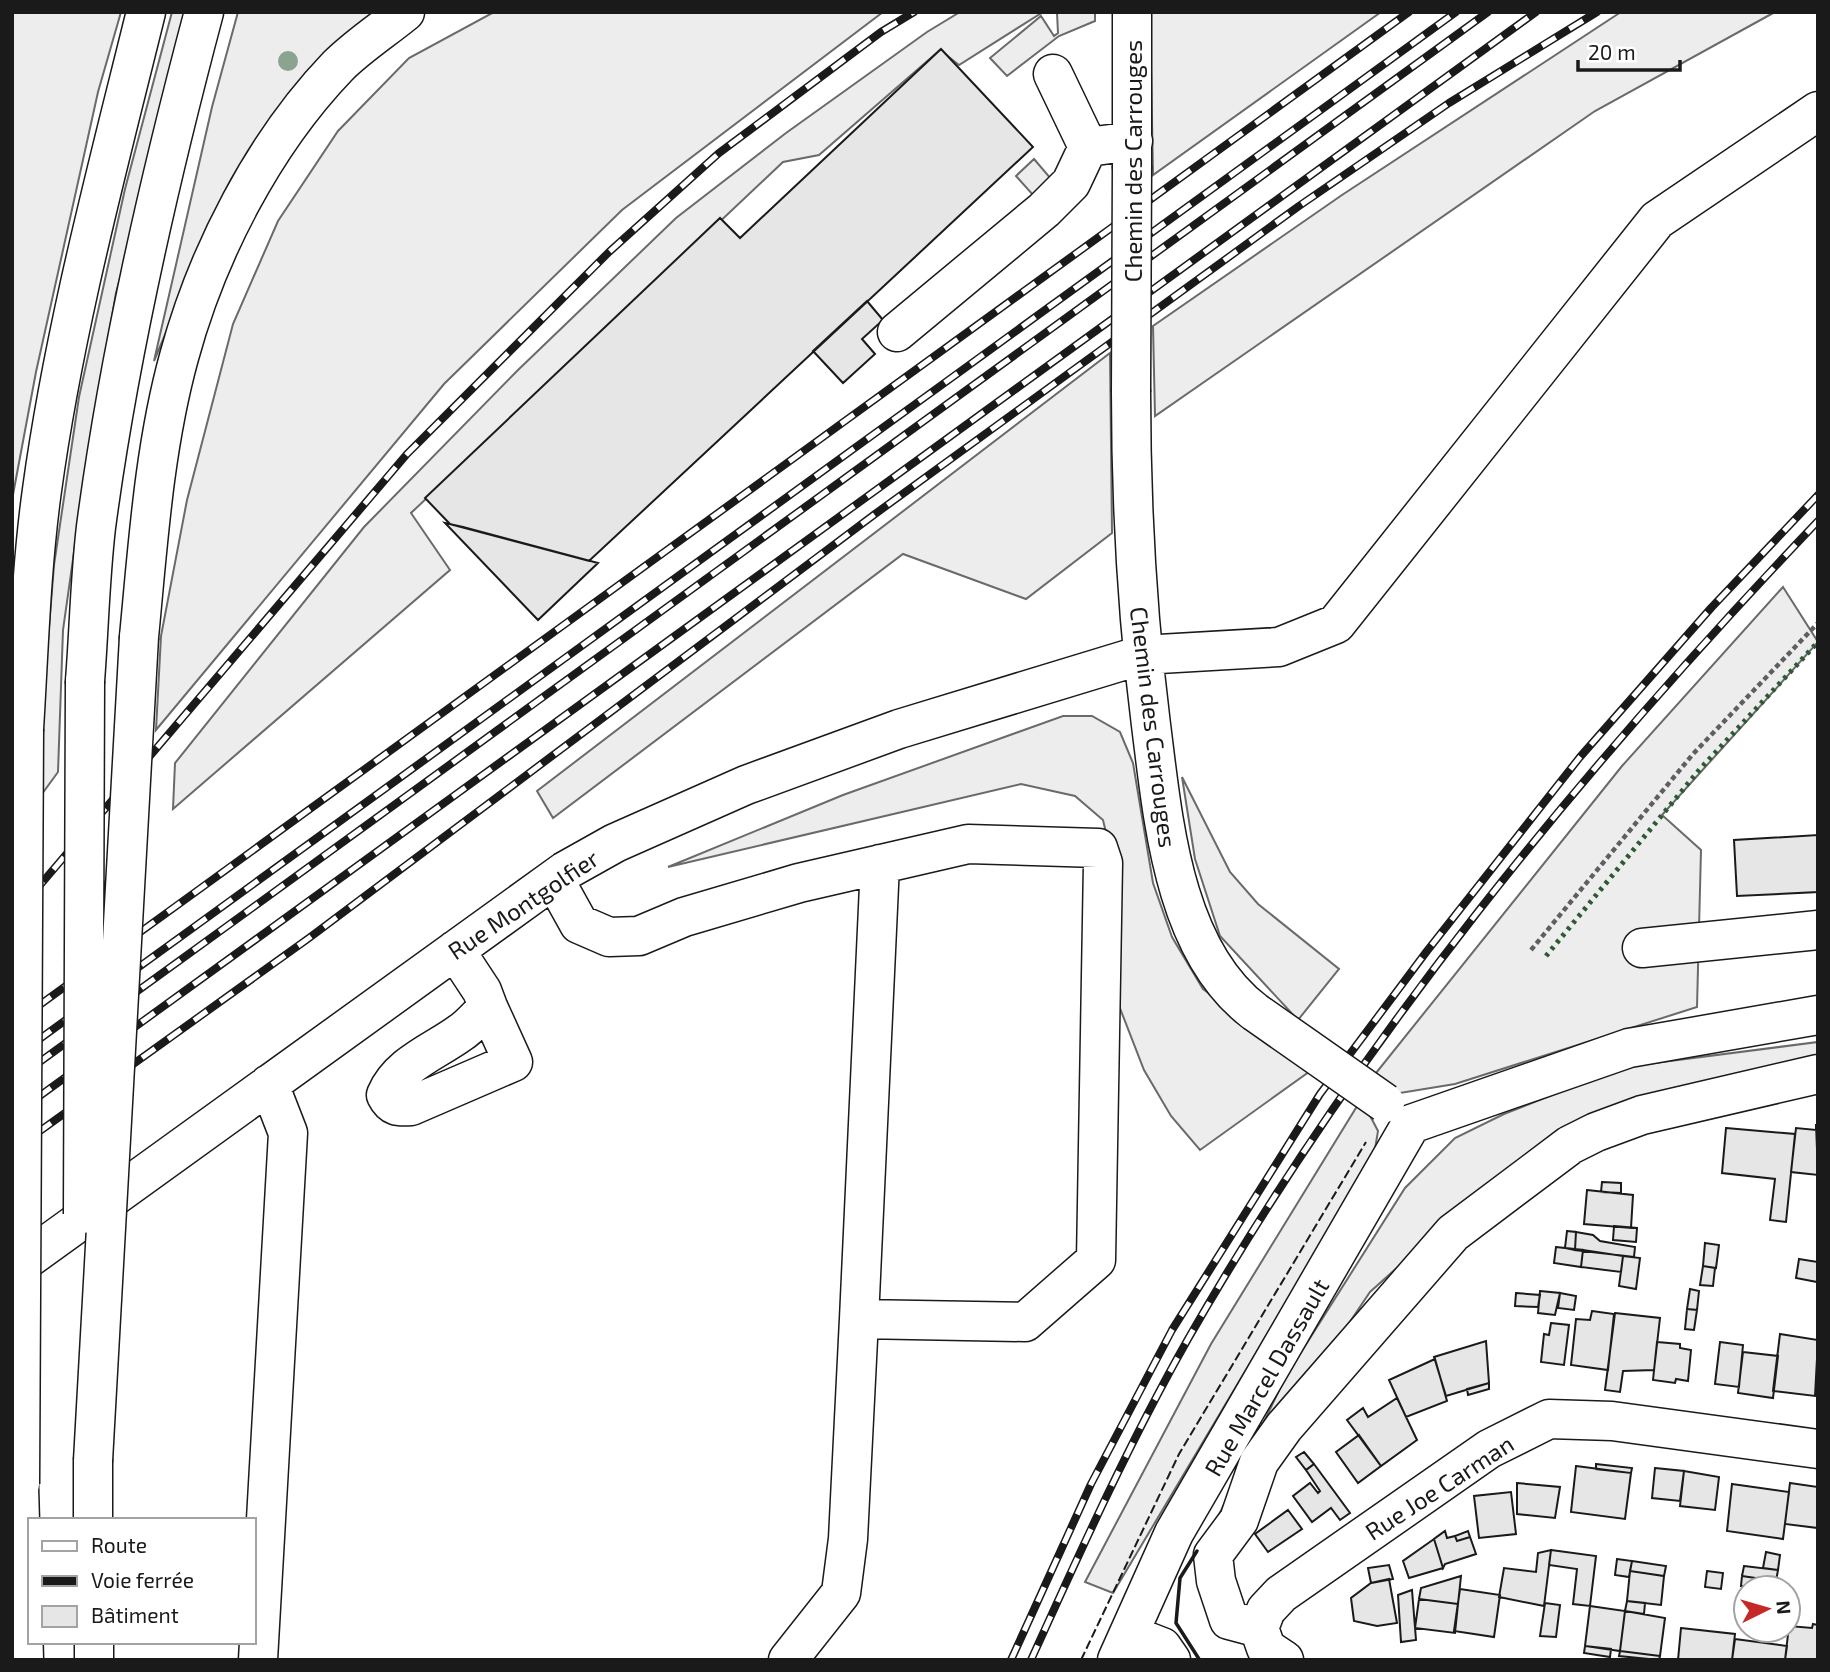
<svg xmlns="http://www.w3.org/2000/svg" width="1830" height="1672" viewBox="0 0 1830 1672" font-family="'Exo 2',sans-serif">
<style>
.built{fill:#ededed;stroke:#6a6a6a;stroke-width:2}
.building{fill:#e6e6e6;stroke:#1a1a1a;stroke-width:2}
.lines{fill:none;stroke-linecap:round;stroke-linejoin:round}
.minor-casing{stroke:#1a1a1a;stroke-width:41}
.highway-casing{stroke:#1a1a1a;stroke-width:41}
.path{stroke:#5f5f5f;stroke-width:4.5;stroke-dasharray:5 3.5;stroke-linecap:butt}
.minor{stroke:#fff;stroke-width:38}
.highway{stroke:#fff;stroke-width:38}
.rail-casing{stroke:#1a1a1a;stroke-width:8}
.rail{stroke:#fff;stroke-width:5;stroke-dasharray:16;stroke-linecap:butt}
.minor-bridge-casing{stroke:#1a1a1a;stroke-width:41;stroke-linecap:butt}
.highway-bridge-casing{stroke:#1a1a1a;stroke-width:41;stroke-linecap:butt}
.minor-bridge{stroke:#fff;stroke-width:38}
.highway-bridge{stroke:#fff;stroke-width:38}
.hedge{stroke:#2b5a34;stroke-width:5;stroke-dasharray:3.5 5;stroke-linecap:butt}
.fence{stroke:#1a1a1a;stroke-width:2;stroke-dasharray:9 3.5;stroke-linecap:butt}
.wall{stroke:#1a1a1a;stroke-width:3.5}
.tree{fill:#8aa48f}
.labels{text-anchor:middle;dominant-baseline:central;stroke-width:5;stroke-linejoin:round;paint-order:stroke}
.street-label{font-size:24px;fill:#1a1a1a;stroke:#fff}
</style>
<rect width="100%" height="100%" fill="#fff"/>
<path class="built" d="M12,12H121L98,92L36,372L12,500Z
M172,12H192L116,293L86,467L63,630L58,772L39,798L40,740L54,565L79,397L125,189Z
M238,12H393L196,261L154,361L212,107Z
M494,12H883L622,210L444,384L156,730L161,636L187,500L233,324L278,221L338,131L409,58Z
M960,12H1043L959,65L940,50L819,155L783,162L411,513L450,570L173,809L175,763L364,527L517,371L676,218L786,133L927,32Z
M1095,12V21L1059,36L1007,76L990,58L1041,16L1054,36L1058,33L1057,13Z
M1150,12H1381L1153,175Z
M1621,12H1775L1595,111L1155,416L1153,326L1342,195Z
M1034,159L1052,180L1033,195L1016,176Z
M1110,353L1112,533L1026,599L903,554L553,818L537,791Z
M1783,587L1818,642L1662,815L1701,850L1697,1007L1455,1084L1400,1093L1372,1078L1622,766Z
M1063,716H1092L1120,732L1133,763L1153,883L1172,937L1203,989L1313,1069L1200,1150L1171,1116L1144,1070L1116,998L1113,862L1103,820L1075,796L1021,784L668,867L843,795Z
M1182,777L1230,872L1258,904L1339,969L1298,1020L1220,936L1195,859Z
M1818,1042V1060L1489,1185L1370,1292L1216,1521L1286,1376L1405,1188L1455,1138L1504,1114L1623,1067Z
M1359,1103L1366,1108L1378,1131L1374,1155L1113,1593L1085,1582L1211,1344Z"/>
<path class="building" d="M941,49L1033,147L589,561L450,524L425,498L720,218L740,238Z
M867,301L883,320L862,339L875,354L843,383L813,351Z
M445,523L463,527L598,563L538,620Z
M1818,835V892L1737,896L1734,840Z
M1816,1124L1818,1175L1791,1172L1796,1128L1816,1130Z
M1726,1128L1795,1134L1786,1222L1770,1220L1775,1179L1722,1173Z
M1602,1182L1621,1183V1193L1601,1192Z
M1587,1190L1633,1195L1631,1228L1584,1224Z
M1614,1226L1637,1228L1636,1242L1613,1240Z
M1567,1231L1576,1232L1575,1250L1565,1248Z
M1576,1232L1593,1235L1600,1241L1635,1247L1634,1257L1575,1250Z
M1705,1243L1719,1245L1716,1268L1703,1266Z
M1556,1247L1583,1250L1581,1267L1554,1263Z
M1583,1250L1623,1256L1621,1272L1581,1267Z
M1623,1256L1640,1258L1636,1289L1619,1286Z
M1799,1259L1818,1262L1817,1282L1796,1278Z
M1703,1266L1715,1268L1713,1286L1700,1285Z
M1690,1289L1699,1291L1697,1310L1687,1309Z
M1540,1291L1560,1293L1555,1315L1538,1313Z
M1516,1293L1540,1295L1538,1307L1515,1306Z
M1560,1293L1576,1296L1574,1310L1558,1308Z
M1687,1309L1697,1310L1694,1330L1685,1329Z
M1592,1311L1614,1314L1608,1370L1571,1365L1576,1319L1590,1320Z
M1615,1313L1660,1318L1654,1370L1623,1371L1620,1392L1605,1390Z
M1551,1323L1569,1325L1564,1365L1541,1362L1544,1334L1549,1335Z
M1780,1334L1818,1340L1815,1396L1773,1391Z
M1486,1341L1489,1383L1446,1396L1434,1357Z
M1657,1342L1680,1344V1348L1691,1350L1688,1381L1676,1379L1675,1383L1653,1380Z
M1720,1342L1743,1345L1739,1387L1715,1384Z
M1743,1352L1778,1356L1773,1398L1738,1393Z
M1435,1359L1447,1401L1406,1417L1389,1380Z
M1489,1383V1389L1468,1395L1467,1389Z
M1397,1398L1417,1440L1381,1466L1347,1420L1363,1408L1368,1417Z
M1359,1435L1381,1466L1358,1483L1336,1452Z
M1304,1452L1314,1464L1306,1470L1296,1457Z
M1314,1464L1350,1513L1340,1520L1331,1508L1312,1522L1293,1496L1310,1483L1318,1493L1320,1491L1306,1470Z
M1596,1464L1632,1468L1631,1473L1596,1469Z
M1576,1466L1631,1473L1625,1519L1571,1512Z
M1655,1468L1684,1471L1680,1501L1652,1498Z
M1684,1471L1719,1477L1715,1510L1680,1506Z
M1517,1483L1560,1487L1555,1518L1517,1514Z
M1790,1483L1818,1487V1528L1785,1524Z
M1732,1484L1789,1492L1783,1539L1727,1531Z
M1511,1492L1516,1534L1479,1538L1474,1496Z
M1288,1510L1302,1529L1268,1552L1255,1534Z
M1445,1531L1447,1538L1455,1536L1457,1541L1470,1537L1476,1554L1445,1564L1443,1568L1434,1539Z
M1468,1531L1470,1537L1457,1541L1455,1536Z
M1434,1539L1443,1568L1409,1578L1403,1561Z
M1551,1550L1596,1556L1590,1606L1573,1604L1577,1569L1549,1565Z
M1551,1550L1544,1606L1499,1597L1504,1568L1536,1572L1538,1553Z
M1766,1552L1780,1555L1778,1570L1763,1568Z
M1617,1559L1632,1561L1629,1577L1615,1575Z
M1632,1561L1666,1566L1664,1576L1630,1571Z
M1389,1565L1393,1579L1371,1583L1368,1568Z
M1744,1566L1778,1570L1776,1581L1742,1576Z
M1630,1571L1664,1576L1661,1605L1627,1601Z
M1707,1571L1723,1573L1721,1589L1705,1587Z
M1461,1576L1458,1604L1419,1599L1421,1588Z
M1742,1576L1776,1581V1588L1741,1586Z
M1389,1579L1397,1623L1377,1626L1354,1621L1351,1598L1371,1583Z
M1460,1589L1500,1595L1494,1637L1454,1631Z
M1412,1590L1416,1640L1401,1642L1398,1595Z
M1419,1599L1458,1604L1455,1633L1415,1628Z
M1627,1601L1645,1603L1644,1614L1625,1611Z
M1545,1603L1560,1605L1556,1637L1540,1636Z
M1590,1606L1625,1611L1620,1651L1585,1646Z
M1625,1611L1665,1618L1660,1656L1620,1651Z
M1813,1624L1818,1625V1660H1785L1789,1626L1812,1628Z
M1681,1628L1735,1634L1732,1660H1678Z
M1735,1639L1787,1646L1785,1660H1732Z
M1585,1646L1611,1649L1610,1657L1584,1653Z
M1620,1651L1660,1656L1659,1660L1619,1656Z"/>
<g class="lines">
<g class="minor-casing">
<path id="minor" d="M1132,12V166
M1053,74L1088,147
M897,332L1044,210L1071,183L1088,147L1133,141
M1131,392C1131,504 1137,614 1151,725C1163,819 1173,950 1255,1012
M554,879L579,924L609,937L639,936L684,917L799,883L968,844L1098,848L1103,863L1096,1260L1025,1322L859,1319L880,864
M1642,948L1818,930
M455,950L482,991L488,1007C479,1015 471,1026 460,1033C434,1052 399,1064 386,1095C392,1107 398,1107 411,1106L513,1062L488,1007
M1411,1124L1629,1048L1818,1015
M12,1270L565,871L615,843L746,785L899,729L1142,655L1279,647L1336,624L1657,220L1818,111
M1259,1628L1229,1620L1216,1581L1213,1555L1239,1520L1259,1462L1284,1427L1453,1233L1570,1145L1596,1132L1642,1115L1818,1074
M1259,1628L1266,1610L1281,1594L1489,1449L1549,1419L1612,1421L1818,1449
M1259,1628L1266,1648L1284,1660
M1131,1635L1162,1647L1171,1660
M258,1660L288,1133L269,1084
M788,1660L841,1593L848,1539L859,1319
M1117,1660L1174,1533L1411,1124"/>
</g>
<g class="highway-casing">
<path id="highway" d="M139,637C148,544 154,448 179,357C207,254 263,144 338,66C358,46 383,30 405,12
M85,681C89,630 90,578 96,527C119,354 159,181 204,12
M24,729C29,649 31,569 42,490C64,329 107,170 146,12
M18,1452L24,1660
M93,1461V1520
M94,1642V1660"/>
</g>
<path class="path" d="M1531,950L1693,754L1818,623"/>
<use href="#minor" class="minor"/>
<use href="#highway" class="highway"/>
<g class="rail-casing">
<path id="rail" d="M12,918L407,454L609,252L719,153L881,32L914,12
M12,1025L1409,12
M12,1059L1456,12
M12,1082L1488,12
M12,1116L1536,12
M12,1151L309,938L875,514L1299,206L1449,103L1597,12
M1011,1660L1091,1484L1172,1330L1320,1094L1427,951L1580,757L1711,608L1818,495
M1031,1660C1080,1552 1129,1443 1188,1339C1359,1040 1581,770 1818,521"/>
</g>
<use href="#rail" class="rail"/>
<g class="minor-bridge-casing">
<path id="minor-bridge" d="M1131,392L1132,166
M1255,1012L1385,1103"/>
</g>
<g class="highway-bridge-casing">
<path id="highway-bridge" d="M83,1214L85,681
M93,1461L139,637
M20,1484L24,729"/>
</g>
<use href="#minor-bridge" class="minor-bridge"/>
<use href="#highway-bridge" class="highway-bridge"/>
<path class="hedge" d="M1546,956L1700,769L1818,642"/>
<path class="fence" d="M1081,1660L1179,1454L1366,1142"/>
<path class="wall" d="M1197,1551L1180,1578L1176,1623L1199,1659"/>
</g>
<circle class="tree" cx="288" cy="61" r="10"/>
<g class="labels">
<g class="street-label">
<text transform="translate(1132 161) rotate(-90)">Chemin des Carrouges</text>
<text transform="translate(1154 727) rotate(83)">Chemin des Carrouges</text>
<text transform="translate(523 904) rotate(-34)">Rue Montgolfier</text>
<text transform="translate(1266 1377) rotate(-60)">Rue Marcel Dassault</text>
<text transform="translate(1439 1487) rotate(-33)">Rue Joe Carman</text>
</g>
</g>
<rect width="1830" height="1672" fill="none" stroke="#1a1a1a" stroke-width="28"/>
<rect x="28" y="1518" width="228" height="126" fill="#ffffff" stroke="#a3a3a3" stroke-width="2"/>
<rect x="42" y="1541" width="35" height="10" fill="#ffffff" stroke="#a3a3a3" stroke-width="2"/>
<text x="91" y="1553" font-size="21" fill="#1a1a1a">Route</text>
<rect x="42" y="1576" width="35" height="10" fill="#1a1a1a" stroke="#a3a3a3" stroke-width="2"/>
<text x="91" y="1588" font-size="21" fill="#1a1a1a">Voie ferrée</text>
<rect x="42" y="1606" width="35" height="21" fill="#e6e6e6" stroke="#a3a3a3" stroke-width="2"/>
<text x="91" y="1623" font-size="21" fill="#1a1a1a">Bâtiment</text>
<g transform="translate(1767 1609) rotate(85)"><circle r="33" fill="#ffffff" stroke="#a3a3a3" stroke-width="2"/>
<path d="M0-5L12 26L0 18L-12 26Z" fill="#c62828"/>
<text y="-10" font-size="19" font-weight="bold" text-anchor="middle" fill="#1a1a1a">N</text>
</g>
<path d="M1578 60v10h102v-10" fill="none" stroke="#1a1a1a" stroke-width="3.5"/>
<text x="1588" y="60" font-size="21" fill="#1a1a1a" stroke="#ffffff" stroke-width="5" paint-order="stroke">20 m</text>
</svg>
